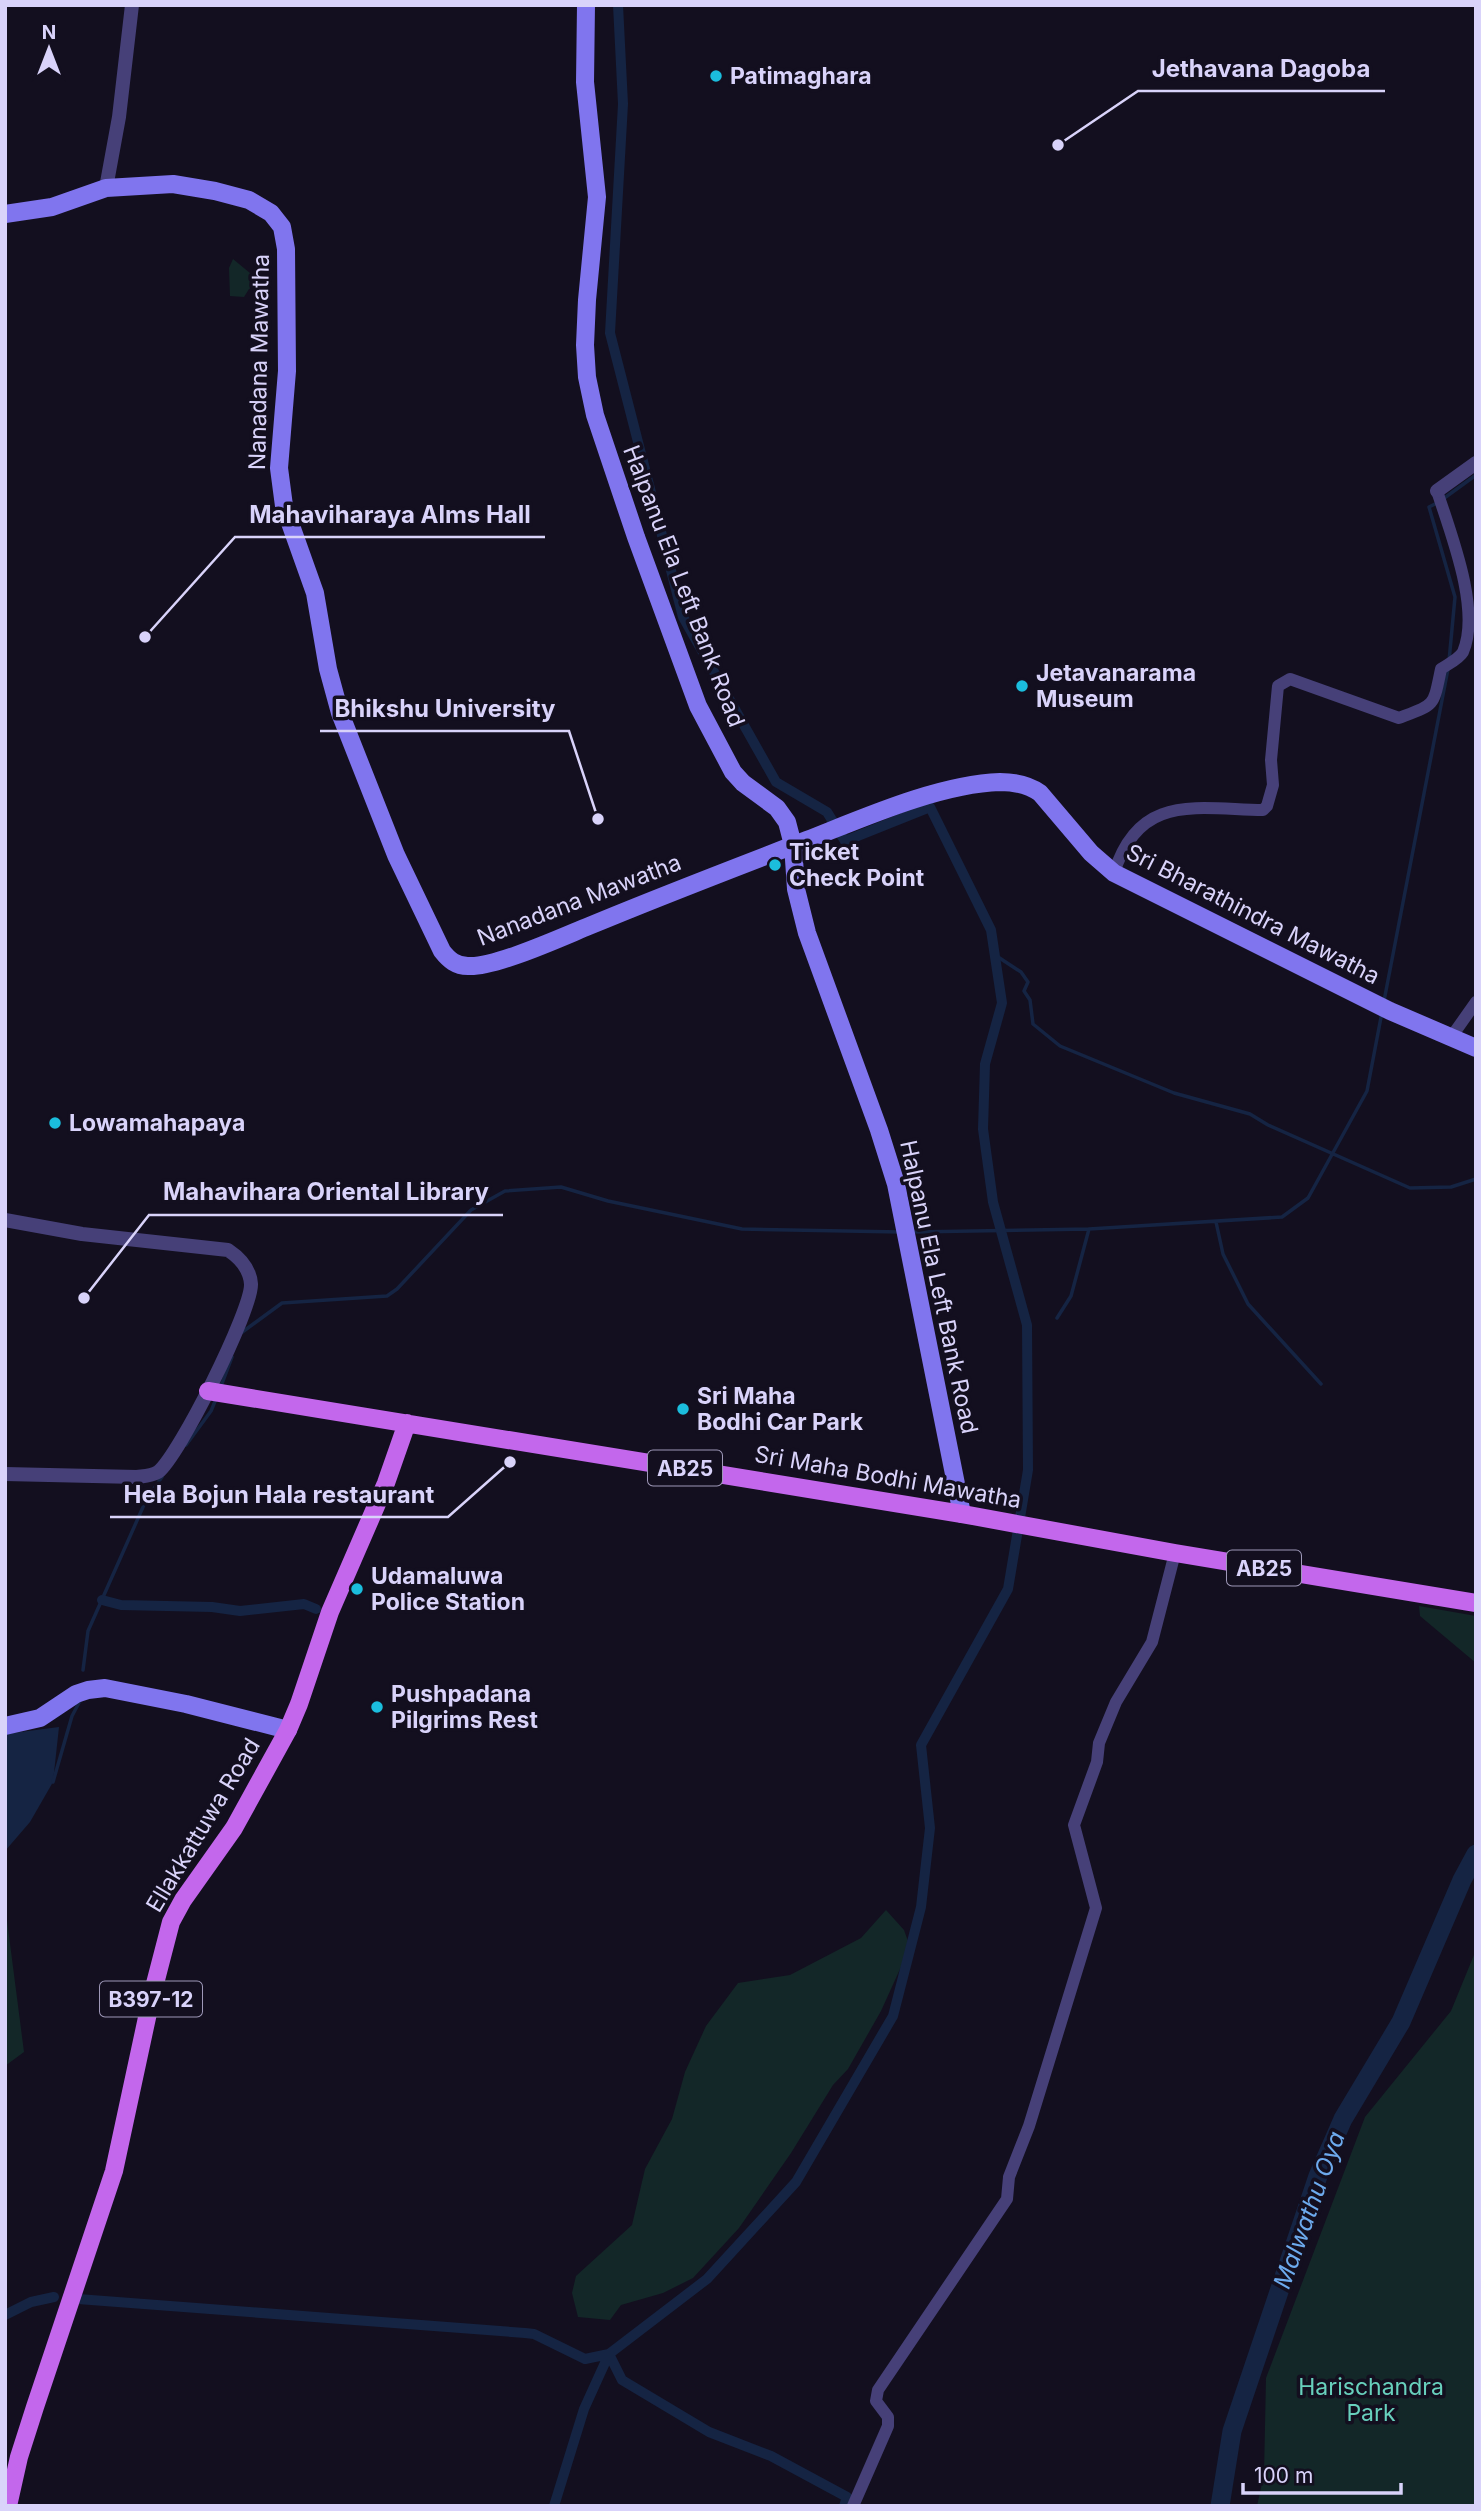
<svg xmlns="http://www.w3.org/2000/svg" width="1481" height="2511" viewBox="0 0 1481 2511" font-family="Inter,sans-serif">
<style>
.green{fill:#132728}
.water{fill:#152443}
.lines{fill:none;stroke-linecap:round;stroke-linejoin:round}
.stream{stroke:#152443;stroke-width:3.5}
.canal{stroke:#152443;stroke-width:10}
.river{stroke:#152443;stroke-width:19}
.minor{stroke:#464078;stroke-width:12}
.tertiary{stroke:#464078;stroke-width:14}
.secondary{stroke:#8075ee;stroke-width:18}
.primary{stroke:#c367ec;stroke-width:18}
.poi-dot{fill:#1bbddd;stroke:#130f1f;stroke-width:2.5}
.labels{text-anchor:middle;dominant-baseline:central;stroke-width:7;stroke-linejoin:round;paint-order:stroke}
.shield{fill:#130f1f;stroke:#9e98b8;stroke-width:2}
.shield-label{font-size:21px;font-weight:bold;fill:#d9d3fa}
.poi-label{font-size:23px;font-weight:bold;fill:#d9d3fa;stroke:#130f1f;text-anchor:start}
.street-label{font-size:23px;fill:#d9d3fa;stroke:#130f1f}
.park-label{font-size:23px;fill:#68d0bd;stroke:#130f1f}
.water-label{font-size:24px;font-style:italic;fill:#6daaed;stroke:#130f1f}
.leader{fill:none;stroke:#d9d3fa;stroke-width:2.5}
.callout-dot{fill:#d9d3fa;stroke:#130f1f;stroke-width:2.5}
.callout-label{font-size:24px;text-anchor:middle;font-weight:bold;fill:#d9d3fa;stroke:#130f1f;stroke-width:7;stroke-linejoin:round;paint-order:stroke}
</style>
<rect width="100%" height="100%" fill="#130f1f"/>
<path class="green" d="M233,259L261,282L249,289L244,297L230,296L229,268Z
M1419,1606L1476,1616V1663L1420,1616Z
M5,1905L24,2052L5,2066Z
M886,1910L904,1930L910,1947L881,2011L848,2069L833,2085L791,2153L739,2228L693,2278L663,2293L621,2305L610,2320L578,2317L572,2293L576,2276L632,2225L645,2169L672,2119L685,2072L706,2026L738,1983L790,1975L861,1938Z
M1476,1950V2506H1257L1264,2474L1266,2378L1365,2117L1451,2011Z"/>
<path class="water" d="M59,1727L53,1782L30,1822L5,1851V1734Z"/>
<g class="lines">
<path class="stream" d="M1443,499L1476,475
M1437,503L1429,507L1455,597L1449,661
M995,955L1021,972L1028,982L1024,991L1030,1000L1033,1024L1060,1046L1174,1093L1250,1114L1268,1125L1410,1188L1451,1187L1476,1179
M1384,1001L1448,669
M1216,1222L1223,1254L1248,1304L1321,1384
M912,1232L1089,1229L1282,1217L1308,1198L1367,1091L1382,1012
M1057,1318L1071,1296L1089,1229
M241,1333L282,1303L387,1296L397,1289L471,1210L505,1191L561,1187L608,1201L742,1229L901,1232
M220,1389L232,1357
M186,1445L211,1411L216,1399
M83,1670L88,1631L147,1498L162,1477
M53,1782L72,1716L81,1699"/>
<path class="canal" d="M102,1600L121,1605L212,1607L240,1611L304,1604L316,1609
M78,2299L525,2333L534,2334L585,2359L609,2354L622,2380L709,2432L771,2456L847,2497L844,2506
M5,2315L31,2302L54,2297
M554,2506L584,2409L609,2354L707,2279L796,2182L893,2016L921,1907L930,1828L921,1745L1008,1589L1028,1470L1027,1325L993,1202L983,1129L985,1064L1002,1003L991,930L930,807L845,841L827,812L776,782L683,617L610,333L623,104L618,5"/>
<path class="river" d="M1220,2506L1232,2431L1318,2176L1343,2119L1401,2022L1462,1880L1476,1854"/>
<path class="minor" d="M1114,873C1139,793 1195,809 1263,810L1267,806L1273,785L1271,760L1278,686L1290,679L1399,718C1436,704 1433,707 1441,669C1448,664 1459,659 1463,652C1481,610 1451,534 1437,491
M1452,1036L1476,1002
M853,2506L888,2426V2417L876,2401L878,2390L1007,2199L1009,2177L1029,2126L1096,1908L1074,1825L1097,1762L1099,1743L1116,1702L1152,1642L1175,1553"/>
<path class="tertiary" d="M106,188L119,117L132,5
M1437,491L1476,463
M5,1220L82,1234L228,1250C240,1258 250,1269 251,1284C252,1310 179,1456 158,1472C151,1476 144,1476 137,1477L5,1474"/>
<path class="secondary" d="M586,5L585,82L597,197L587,300L585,345L587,377L595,415L636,537L698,706L733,772L743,783L777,808L787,822L793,845L796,889L807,933L879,1130L896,1184L962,1514
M5,214L52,207L106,188L173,184L215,191L249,200L271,213L282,227L286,249L287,371L279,468L284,506L315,593L328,669L340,713L396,855L442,951C449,960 456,966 468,966C494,968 562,937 589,926C661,896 734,868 807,840C863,818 939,784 1000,782C1014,782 1029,785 1040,793L1091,853L1114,873L1390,1011L1476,1048
M5,1726L40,1718L76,1694L88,1690L105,1688L186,1704L288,1730"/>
<path class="primary" d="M208,1391L962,1514L1175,1553L1476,1603
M8,2506L19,2457L35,2407L114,2171L151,1999L171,1922L183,1900L234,1828L288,1730L299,1704L330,1612L386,1483L407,1423"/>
</g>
<g class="poi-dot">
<circle cx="716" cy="76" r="7"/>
<circle cx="1022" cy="686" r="7"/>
<circle cx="775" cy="865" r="7"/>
<circle cx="55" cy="1123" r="7"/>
<circle cx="683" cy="1409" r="7"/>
<circle cx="357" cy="1589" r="7"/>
<circle cx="377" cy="1707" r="7"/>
</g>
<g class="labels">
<g class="shield">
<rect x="648" y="1450.5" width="74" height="35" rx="5"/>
<rect x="1227" y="1550.5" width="74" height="35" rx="5"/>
<rect x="100" y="1981.5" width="102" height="35" rx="5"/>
</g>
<g class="shield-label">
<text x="685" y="1468">AB25</text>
<text x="1264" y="1568">AB25</text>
<text x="151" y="1999">B397-12</text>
</g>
<g class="poi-label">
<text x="730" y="76">Patimaghara</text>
<text x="1036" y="673">Jetavanarama<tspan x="1036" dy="26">Museum</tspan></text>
<text x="789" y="852">Ticket<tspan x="789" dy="26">Check Point</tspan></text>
<text x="69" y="1123">Lowamahapaya</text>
<text x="697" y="1396">Sri Maha<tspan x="697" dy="26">Bodhi Car Park</tspan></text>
<text x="371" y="1576">Udamaluwa<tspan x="371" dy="26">Police Station</tspan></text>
<text x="391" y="1694">Pushpadana<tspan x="391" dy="26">Pilgrims Rest</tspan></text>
</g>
<g class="street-label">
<text transform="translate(259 362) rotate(-89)">Nanadana Mawatha</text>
<text transform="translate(684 586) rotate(69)">Halpanu Ela Left Bank Road</text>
<text transform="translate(579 900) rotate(-21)">Nanadana Mawatha</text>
<text transform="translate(1253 914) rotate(27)">Sri Bharathindra Mawatha</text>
<text transform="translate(939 1287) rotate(78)">Halpanu Ela Left Bank Road</text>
<text transform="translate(888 1477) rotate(10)">Sri Maha Bodhi Mawatha</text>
<text transform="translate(203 1825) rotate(-59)">Ellakkattuwa Road</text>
</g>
<g class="park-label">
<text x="1371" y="2387">Harischandra<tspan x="1371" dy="26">Park</tspan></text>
</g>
<g class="water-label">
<text transform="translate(1309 2210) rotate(-70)">Malwathu Oya</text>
</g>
</g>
<path class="leader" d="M1058 145L1138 91H1385M145 637L235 537H545M598 819L569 731H320M84 1298L149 1215H503M510 1462L448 1517H110"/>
<g class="callout-dot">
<circle cx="1058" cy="145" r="7"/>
<circle cx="145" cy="637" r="7"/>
<circle cx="598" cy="819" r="7"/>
<circle cx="84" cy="1298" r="7"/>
<circle cx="510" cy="1462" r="7"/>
</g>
<g class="callout-label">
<text x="1261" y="77">Jethavana Dagoba</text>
<text x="390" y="523">Mahaviharaya Alms Hall</text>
<text x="445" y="717">Bhikshu University</text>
<text x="326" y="1200">Mahavihara Oriental Library</text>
<text x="279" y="1503">Hela Bojun Hala restaurant</text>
</g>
<rect width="1481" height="2511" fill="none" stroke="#d9d3fa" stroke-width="14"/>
<g transform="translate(49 49)" stroke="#130f1f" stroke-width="5" paint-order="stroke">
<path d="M0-5L12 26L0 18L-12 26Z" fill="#d9d3fa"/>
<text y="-10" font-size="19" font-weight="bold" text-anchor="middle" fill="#d9d3fa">N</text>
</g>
<path d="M1243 2483v10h158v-10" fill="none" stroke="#d9d3fa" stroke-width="3.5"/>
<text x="1254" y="2483" font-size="21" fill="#d9d3fa" stroke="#130f1f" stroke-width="5" paint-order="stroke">100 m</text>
</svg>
